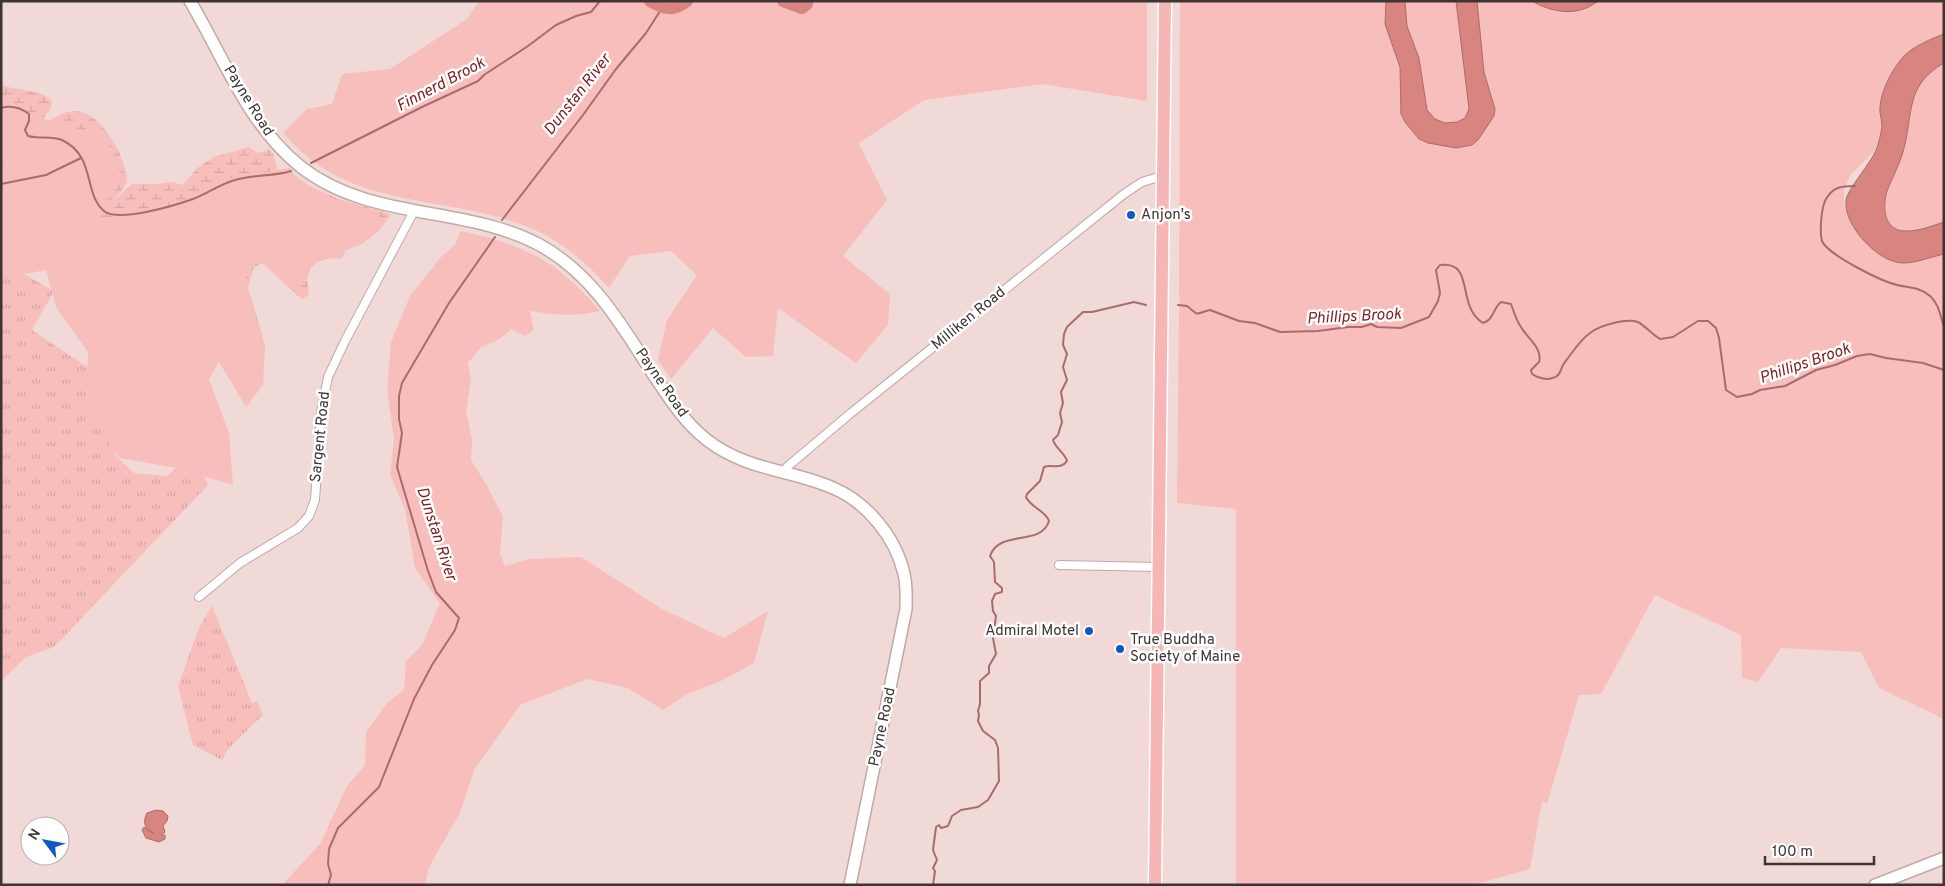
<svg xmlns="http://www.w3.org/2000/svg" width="1945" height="886" viewBox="0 0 1945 886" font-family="Overpass,sans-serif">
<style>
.grass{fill:url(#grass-tufts)}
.wetland{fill:url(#wetland-marsh)}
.park{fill:#f8bebb}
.water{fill:#d88481;stroke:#aa6c6a}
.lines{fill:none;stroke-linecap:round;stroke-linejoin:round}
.stream{stroke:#aa6c6a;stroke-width:2}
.river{stroke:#d88481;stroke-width:12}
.minor-casing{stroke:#c0a9a7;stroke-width:10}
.secondary-casing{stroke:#c0a9a7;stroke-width:14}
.primary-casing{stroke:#fff;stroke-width:15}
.minor{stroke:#fff;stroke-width:8}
.secondary{stroke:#fff;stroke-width:11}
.primary{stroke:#f5b6b5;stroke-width:12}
.poi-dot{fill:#1258c3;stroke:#fff;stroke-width:2}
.labels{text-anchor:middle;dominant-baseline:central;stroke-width:5;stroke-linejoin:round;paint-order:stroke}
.street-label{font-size:15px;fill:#3e3434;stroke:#fff}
.poi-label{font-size:15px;fill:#3e3434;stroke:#fff;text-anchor:start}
.water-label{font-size:16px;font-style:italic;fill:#811e25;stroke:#fff}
</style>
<defs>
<pattern id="grass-tufts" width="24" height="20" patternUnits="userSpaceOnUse" patternTransform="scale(1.25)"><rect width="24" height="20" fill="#f8bebb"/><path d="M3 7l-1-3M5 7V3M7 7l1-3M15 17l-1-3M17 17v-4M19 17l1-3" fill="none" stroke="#d6a4a1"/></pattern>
<pattern id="wetland-marsh" width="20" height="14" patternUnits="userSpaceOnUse" patternTransform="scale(1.25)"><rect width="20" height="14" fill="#f8bebb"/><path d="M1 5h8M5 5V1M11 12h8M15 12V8" fill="none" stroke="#d6a4a1"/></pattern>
</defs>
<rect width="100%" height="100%" fill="#f1d9d8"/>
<path class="grass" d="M1,261L54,291L32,330L96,373L115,455L134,473L167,476L194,453L208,485L54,647L26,657L1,681Z
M212,606L252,703L257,701L263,715L229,748L222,760L193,745L178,686L199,628Z"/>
<path class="wetland" d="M1,85C18,91 39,88 52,101C51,114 44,114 40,125C51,120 65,110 76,111C101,112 125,156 127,178C127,187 117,195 113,201L132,184H159L171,182L183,185L197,168L214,157L249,147L257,153L269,150L272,152L278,170L290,168L296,179L304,187L324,192L341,200L391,214C377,235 372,240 347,246C341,265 341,256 327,259C321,260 316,263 311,265L307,280L309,293V295L302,299L284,284L280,275L275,270L263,263L254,267L248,288L263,337V348L1,226V163L13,162L1,142Z"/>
<path class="park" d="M479,1H1147V101L1042,84L924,100L859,143L887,200L843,256L890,294L888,325L856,363L778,308L773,356L746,357L713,328L671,379L658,360L667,320L697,275L671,251L630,256L609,288C585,260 555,236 520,224C457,200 385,206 326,170C309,160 296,147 283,133L307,109L332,104L342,74L390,69L467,19Z
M1180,1H1944V35L1893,72L1877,149L1851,174L1844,189V205L1857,232L1936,255L1944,253V719L1879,688L1861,652L1781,648L1758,682L1742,678L1741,635L1655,595L1601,694L1579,695L1547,804L1542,801L1530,869L1473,885H1236V509L1177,503L1179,310L1180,302L1179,301Z
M1944,62V224L1901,233L1885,224L1881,206L1911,102L1918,85L1926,72Z
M2,102L24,113L105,137C111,148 116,169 125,177L94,216L103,219L131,211L165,210L230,178L287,169C315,192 345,206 380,215L364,243L318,262L287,286L253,254L245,282L265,346L263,385L246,407L219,362L209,379L229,433L233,485L176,468L119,458L85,406L88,352L57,309L46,270L1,278V167H6L1,160Z
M460,231C524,244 558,261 600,311C576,317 555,315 530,311L534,330L525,336L511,329L500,339L481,347L468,363L471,380L466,411L472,440L471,460L486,484L503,517L500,554L505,566L529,559L581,557L662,609L724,638L768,611L754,663L721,681L687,694L663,710L628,688L587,679L520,705L474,770L460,813L429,867L425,885H282L320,844L347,786L365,765L366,732L388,702L404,690L406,661L422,645L440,603L415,568L405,509L390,475L394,439L387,391L391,342L410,296L441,257L455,245Z"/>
<path class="water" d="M1386,1H1405L1407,26L1419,58L1427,110L1435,119L1445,123L1457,122L1465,118L1469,109L1456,1H1477L1484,72L1495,109L1494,116L1478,140L1472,145L1456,148L1428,143L1419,139L1405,122L1401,114L1400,67L1385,24Z
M1532,1H1598C1578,17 1553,13 1532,1Z
M1944,34V63C1904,86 1914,114 1903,152C1899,166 1892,178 1887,191C1882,208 1884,232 1907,231C1919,231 1932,226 1944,222V254C1931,257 1916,263 1903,263C1878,263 1843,225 1846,200C1848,188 1872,162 1877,148C1879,142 1881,133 1882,126C1882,119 1879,113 1880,107C1881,90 1893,68 1904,56C1912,47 1933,38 1944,34Z
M156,810L163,811L168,816L167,821L163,826L165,832L161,835H165V839L159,842L146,838L142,830L144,827L154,834C145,828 142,824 147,813Z"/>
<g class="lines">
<path class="stream" d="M1,108C11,105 21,108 29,114V121L25,130L28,136C39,139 52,136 62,140C96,156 83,193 104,211C118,223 176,205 193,199C207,194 220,184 235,180C253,174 273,177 291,171
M311,163L422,107L478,81L484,75L528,46L556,25L576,16L591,12L600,1
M1,184L46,175L81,158
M1855,186C1841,186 1833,187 1826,199C1822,206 1822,214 1821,222C1821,228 1820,234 1822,241C1828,255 1881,281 1897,285C1909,288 1920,287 1930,296C1939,304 1940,315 1944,327
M502,220L583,115L616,69L646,33L662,8
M1178,305L1187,306C1201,317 1193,314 1210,310L1239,321L1255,323L1280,332L1318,331L1348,327H1362L1371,324L1377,327L1401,328L1429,317L1438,301L1440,293L1436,270L1440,265C1476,261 1455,305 1483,323C1494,320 1493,308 1501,302L1511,304C1514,312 1516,320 1521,327C1527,338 1543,348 1539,362L1531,370L1532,374C1539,379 1550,381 1557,376C1562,372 1561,366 1565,362C1572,353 1580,340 1590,333C1600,325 1627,318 1638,322C1644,325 1653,335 1660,339L1673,337L1698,321H1708L1716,328L1719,338L1726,390L1737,397L1752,394L1760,390L1785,386L1816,370L1835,365L1857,356L1870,354L1886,358L1923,363L1944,370
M328,885L331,875L328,864L329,849L338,828L379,787L414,699L432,665L455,630L459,618L436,592L428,571L397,467L402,433L399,419V396L402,383L449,303L495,237
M933,885L935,871L933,868L937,860L933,850L936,827L939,825L941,828L948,826L952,816L961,810L978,807L988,800L999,781L998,748L995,740L983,731L978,721L979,715L978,711L980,704V681L989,673V666L996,654L993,638L996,616L993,611L992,601L995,594L1002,592V588L995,582L994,562L990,556C999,529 1041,547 1049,521C1045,510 1031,508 1026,497L1027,494L1040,481L1044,467C1052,464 1061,470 1067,461C1065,453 1056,449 1053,440L1058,435L1062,422L1060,413L1063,403L1061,392L1067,380L1063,367L1067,354L1063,345L1064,334L1067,327L1083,312H1092L1134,302L1146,305"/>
<path class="river" d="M650,1C664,9 673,12 687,1
M783,1L802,8L807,4V1"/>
<g class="minor-casing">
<path id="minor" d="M784,474L787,467L851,413L1124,194L1142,182L1162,176
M1059,565L1158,567
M199,597L240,563L298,528L309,516L315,500L321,412L328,377L345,341L414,211"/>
</g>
<g class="secondary-casing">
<path id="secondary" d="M190,1C224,58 248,125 301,167C370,221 463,205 538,244C592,273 621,324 653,374C669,398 684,422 707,440C747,471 790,469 833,488C867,502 896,538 904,574C907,586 906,598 906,609L850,885
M1875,885L1944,858"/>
</g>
<g class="primary-casing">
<path id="primary" d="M1155,885L1165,1"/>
</g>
<use href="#minor" class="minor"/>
<use href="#secondary" class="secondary"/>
<use href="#primary" class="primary"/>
</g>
<g class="poi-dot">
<circle cx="1131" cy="215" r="5"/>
<circle cx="1089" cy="631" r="5"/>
<circle cx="1120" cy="649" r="5"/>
</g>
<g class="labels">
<g class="street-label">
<text transform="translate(248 101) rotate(58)">Payne Road</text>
<text transform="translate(969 319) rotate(-39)">Milliken Road</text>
<text transform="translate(661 383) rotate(55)">Payne Road</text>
<text transform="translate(321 437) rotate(-84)">Sargent Road</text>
<text transform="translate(883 727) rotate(-78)">Payne Road</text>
</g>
<g class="poi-label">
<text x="1141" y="215">Anjon's</text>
<text x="1079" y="631" text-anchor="end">Admiral Motel</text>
<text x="1130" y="640">True Buddha<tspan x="1130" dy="17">Society of Maine</tspan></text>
</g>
<g class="water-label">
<text transform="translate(441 85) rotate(-28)">Finnerd Brook</text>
<text transform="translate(578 95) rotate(-52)">Dunstan River</text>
<text transform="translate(1354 317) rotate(-3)">Phillips Brook</text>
<text transform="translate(1805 364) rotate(-19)">Phillips Brook</text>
<text transform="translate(436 534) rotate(72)">Dunstan River</text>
</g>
</g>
<rect width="1945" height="886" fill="none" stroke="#3e3434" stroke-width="5"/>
<g transform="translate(45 841) rotate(302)"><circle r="24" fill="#ffffff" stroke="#b2aeae"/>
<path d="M0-4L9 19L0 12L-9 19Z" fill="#1258c3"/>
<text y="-8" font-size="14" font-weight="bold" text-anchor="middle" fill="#3e3434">N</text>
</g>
<path d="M1765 856v8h109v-8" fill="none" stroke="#3e3434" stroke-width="2.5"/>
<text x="1772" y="856" font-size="15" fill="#3e3434" stroke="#ffffff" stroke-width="4" paint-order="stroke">100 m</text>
</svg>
